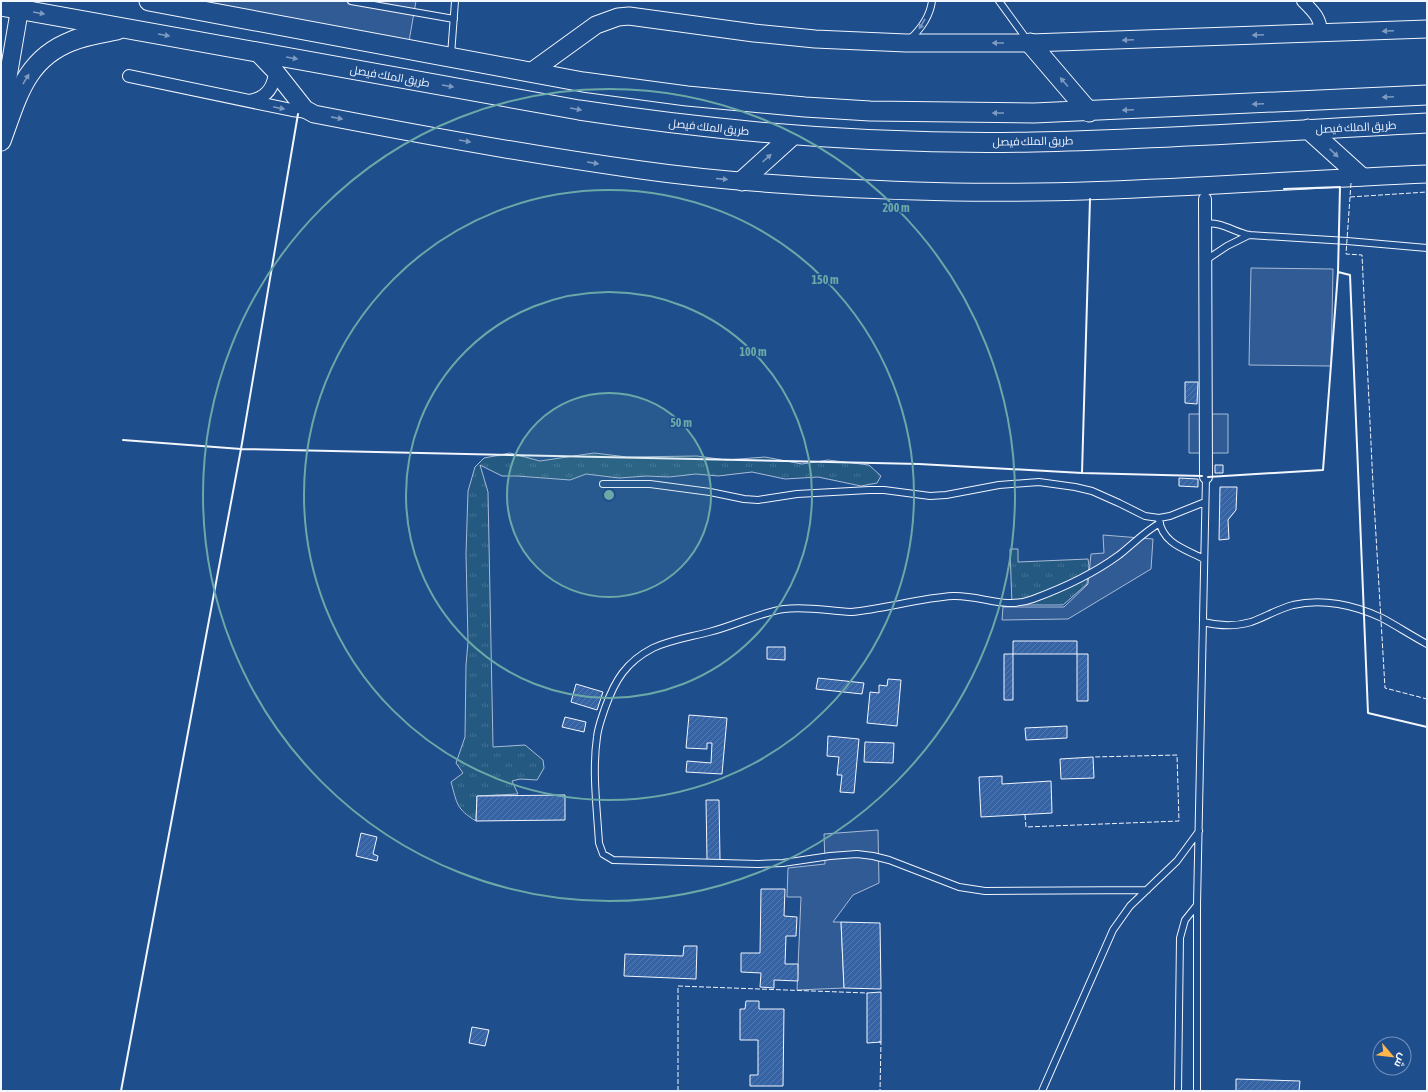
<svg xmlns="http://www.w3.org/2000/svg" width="1428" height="1092" viewBox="0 0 1428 1092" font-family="'Asap Condensed',Cairo,sans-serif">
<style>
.grass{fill:url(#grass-tufts);stroke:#a8bbd7}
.parking{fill:#305b95;stroke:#a8bbd7}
.building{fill:url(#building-hatch);stroke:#f2f6ff}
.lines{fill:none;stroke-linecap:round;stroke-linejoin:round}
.lane-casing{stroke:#f2f6ff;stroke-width:8}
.street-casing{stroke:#f2f6ff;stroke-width:14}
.secondary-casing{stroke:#f2f6ff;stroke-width:19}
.primary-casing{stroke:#f2f6ff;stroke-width:21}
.lane{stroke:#1f4e8c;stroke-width:6}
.street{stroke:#1f4e8c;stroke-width:12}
.secondary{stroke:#1f4e8c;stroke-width:17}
.primary{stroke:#1f4e8c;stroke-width:19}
.fence{stroke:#f2f6ff;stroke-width:1;stroke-dasharray:5 2;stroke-linecap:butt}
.wall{stroke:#f2f6ff;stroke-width:2}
.oneway{fill:#7e9ac0}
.ring{fill:none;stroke:#6aa9a8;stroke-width:2}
.labels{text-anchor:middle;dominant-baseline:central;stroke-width:3;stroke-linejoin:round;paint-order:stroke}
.street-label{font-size:11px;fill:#f2f6ff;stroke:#1f4e8c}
.centre{fill:#6aa9a8;stroke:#1f4e8c;stroke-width:2}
.ring-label{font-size:12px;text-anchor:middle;font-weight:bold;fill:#6aa9a8;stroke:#1f4e8c;stroke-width:3;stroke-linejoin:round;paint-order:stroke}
</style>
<defs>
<pattern id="grass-tufts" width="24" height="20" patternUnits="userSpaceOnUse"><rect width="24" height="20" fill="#245a82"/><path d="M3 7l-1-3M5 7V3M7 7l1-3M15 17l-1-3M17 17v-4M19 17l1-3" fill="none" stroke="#447295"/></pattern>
<pattern id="building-hatch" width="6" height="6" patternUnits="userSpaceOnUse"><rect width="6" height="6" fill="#3563a3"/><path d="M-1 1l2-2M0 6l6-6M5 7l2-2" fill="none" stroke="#537ab1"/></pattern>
</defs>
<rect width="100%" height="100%" fill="#1f4e8c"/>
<path class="grass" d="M510,453L540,461L594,453L627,457L697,456L726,460L765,457L802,464L828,460L869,465L881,476L877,483L861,486L818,477L785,479L752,472L718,476L696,474L669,477L647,476L619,478L586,474L570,480L517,476H502L480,465L488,492L493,747L525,745L543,760L544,768L537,780L520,779L512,781L518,794L477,796L476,821C456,809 457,803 451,782L463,773L456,763L465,737L466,665L468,642L466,554L468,491L475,467L484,458Z
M1010,549H1018V562L1088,559L1089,566L1087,584L1063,605H1012Z"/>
<path class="parking" d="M184,1H416L408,47Z
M1251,268L1333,269L1331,366L1249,365Z
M1189,414H1228V453H1189Z
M1103,535L1153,539L1151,569L1068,619L1002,620L1003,607H1064L1088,584L1091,554L1104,553Z
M878,830L879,883L853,895L833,922H841L844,988L797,990L801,897H787L788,868L825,864L824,834Z"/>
<path class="building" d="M1185,382H1198L1197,404L1185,403Z
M1215,465H1223V473H1215Z
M1179,478L1198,479V487L1179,486Z
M1220,487H1237L1236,510L1228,520L1229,539L1219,540Z
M1013,641H1077V654H1013Z
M767,647H785V660L767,659Z
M1004,654H1013V700H1004Z
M1077,654H1088V701H1077Z
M818,678L864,683L862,694L816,689Z
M888,679L901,680L897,726L867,723L870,692L879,693V685L887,686Z
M576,684L603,692L597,710L571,702Z
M689,715L727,718L722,774L686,772L687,761L711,763L712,743H707V749L686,748Z
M565,717L586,722L584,732L562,727Z
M1067,726V738L1026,740L1025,728Z
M828,736L859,739L854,793L840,792L842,775H837L839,757L827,756Z
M865,742L894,743L893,763L864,762Z
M1093,757L1094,778L1061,779L1060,759Z
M1002,776V784L1051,781L1052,813L981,817L979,777Z
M565,795V820L476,821L477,796Z
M706,800H719L720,860H707Z
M361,833L377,837L373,854L378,856L377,861L356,856Z
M761,889H785L784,916L797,917L796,936H786L785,964H798V981L774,980V988L760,987L761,973L741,972V953H760Z
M841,922L880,923L881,989L844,988Z
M684,946H697L696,979L624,976L625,954L683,956Z
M881,992V1042L867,1043V993Z
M746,1001H759V1009H784L783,1086H750V1075H758V1040H740V1009H745Z
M472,1027L489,1030L485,1046L469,1043Z
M1236,1079L1300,1081L1299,1091H1236Z"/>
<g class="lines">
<g class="lane-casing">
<path id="lane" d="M351,1L454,19
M999,1L1028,41
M909,40C920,30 930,16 932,1
M451,55L455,1
M1206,224C1219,221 1235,232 1249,235L1347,241L1427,248
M1206,260L1227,246L1249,235
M603,484H650L710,492L744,499L758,500L797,494L869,490H884L930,496L946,495L999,485L1039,482L1075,487L1092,491L1119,503L1145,516L1159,518L1170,516L1205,502
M1159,520C1163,544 1185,549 1204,559
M1203,622C1219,626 1234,627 1251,622C1265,617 1278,609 1293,605C1322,598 1355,605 1382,618C1397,626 1412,636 1427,644
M1147,890L985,891L959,887L889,860L873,856L857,854L830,856L783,863L758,864L613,860L603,854L599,843C597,809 592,771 597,737C598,727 602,717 605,708C615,680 626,662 653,648C670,640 690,637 709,632C734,626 758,613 784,609C807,606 828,611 851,612C885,609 919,598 953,596C982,595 1004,610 1033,599C1063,588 1093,574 1119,555C1133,544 1144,532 1160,523
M1042,1091L1113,930L1130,906L1177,861L1199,831
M1178,1091L1180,938L1185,920L1197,905
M1197,1091V905L1206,477"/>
</g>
<g class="street-casing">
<path id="street" d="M1303,1C1313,11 1321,18 1321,33
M129,76L292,110L308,112
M250,101C266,98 274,88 275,71
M1205,199L1206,477"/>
</g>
<g class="secondary-casing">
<path id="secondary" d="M257,52L275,71L305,109L314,114C422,135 532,155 641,170C732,183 824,188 916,191C1086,197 1257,181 1427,174
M531,72L596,25L618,17L629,16L754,33L815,39L906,43H1030L1427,29
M1,118L21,1"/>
</g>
<g class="primary-casing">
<path id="primary" d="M149,1L583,82L687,96L805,107L870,111L1034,113L1427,95
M1,6L579,110C729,133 882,145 1034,142C1165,139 1296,130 1427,123
M1030,43L1089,112
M1308,129L1360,176
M1,141C17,98 25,59 72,41C86,35 102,33 117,30
M742,181L793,135"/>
</g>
<use href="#lane" class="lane"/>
<use href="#street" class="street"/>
<use href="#secondary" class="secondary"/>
<use href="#primary" class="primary"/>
<path class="fence" d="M1351,183L1346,254L1362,255L1373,485L1385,688L1427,699
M1350,197L1427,192
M1025,815L1026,827L1179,821L1177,755L1093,757
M879,1042H881L880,1091
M678,1091V986L867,993V994"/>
<path class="wall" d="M1284,189L1340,187L1338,272L1350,275L1368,713L1427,727
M123,440L241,449L298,114
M1082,473L1090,199
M1208,477L1323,470L1338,272
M121,1091L241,449L919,464L1082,473L1202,476"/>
</g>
<defs><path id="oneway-solid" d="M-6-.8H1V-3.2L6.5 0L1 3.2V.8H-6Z"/></defs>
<g class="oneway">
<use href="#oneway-solid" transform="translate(39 13) rotate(10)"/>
<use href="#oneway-solid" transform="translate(922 24) rotate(121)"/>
<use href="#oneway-solid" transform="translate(1388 31) rotate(178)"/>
<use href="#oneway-solid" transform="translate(164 35) rotate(10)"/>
<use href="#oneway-solid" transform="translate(1258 35) rotate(178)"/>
<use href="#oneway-solid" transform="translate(1128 40) rotate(178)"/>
<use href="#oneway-solid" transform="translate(998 43) rotate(-180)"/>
<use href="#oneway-solid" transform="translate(292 58) rotate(10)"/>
<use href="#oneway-solid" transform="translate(26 79) rotate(-59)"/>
<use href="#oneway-solid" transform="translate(1064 82) rotate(-131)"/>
<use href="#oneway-solid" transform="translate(448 86) rotate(10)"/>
<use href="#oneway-solid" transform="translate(1388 97) rotate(177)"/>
<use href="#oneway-solid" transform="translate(1258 104) rotate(177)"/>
<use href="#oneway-solid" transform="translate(279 108) rotate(12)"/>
<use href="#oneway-solid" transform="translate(576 109) rotate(10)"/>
<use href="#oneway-solid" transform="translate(1128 110) rotate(177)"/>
<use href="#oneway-solid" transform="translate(998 113) rotate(-180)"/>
<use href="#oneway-solid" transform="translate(337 118) rotate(11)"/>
<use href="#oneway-solid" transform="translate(465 141) rotate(10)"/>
<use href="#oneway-solid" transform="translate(1334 153) rotate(43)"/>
<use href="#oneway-solid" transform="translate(767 158) rotate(-42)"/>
<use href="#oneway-solid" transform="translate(593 163) rotate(9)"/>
<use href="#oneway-solid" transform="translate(722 179) rotate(5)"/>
</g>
<circle cx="609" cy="495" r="102" fill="#6aa9a8" fill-opacity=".12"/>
<g class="ring">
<circle cx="609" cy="495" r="102"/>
<circle cx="609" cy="495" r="203"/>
<circle cx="609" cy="495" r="305"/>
<circle cx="609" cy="495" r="406"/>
</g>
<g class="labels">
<g class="street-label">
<text transform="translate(390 76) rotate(10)">طريق الملك فيصل</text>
<text transform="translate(709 127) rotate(6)">طريق الملك فيصل</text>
<text transform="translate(1356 127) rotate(-3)">طريق الملك فيصل</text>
<text transform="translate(1033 141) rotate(-1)">طريق الملك فيصل</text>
</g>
</g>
<circle cx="609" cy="495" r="6" class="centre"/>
<g class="ring-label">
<text x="896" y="212">200 m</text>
<text x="825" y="284">150 m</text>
<text x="753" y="356">100 m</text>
<text x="681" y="427">50 m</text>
</g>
<rect width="1428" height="1092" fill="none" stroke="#f2f6ff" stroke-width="4"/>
<g transform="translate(1392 1056) rotate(118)"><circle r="19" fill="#1f4e8c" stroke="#7391ba"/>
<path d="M0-3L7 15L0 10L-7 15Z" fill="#ffb74d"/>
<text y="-6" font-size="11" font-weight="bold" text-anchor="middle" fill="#f2f6ff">ش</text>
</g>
</svg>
